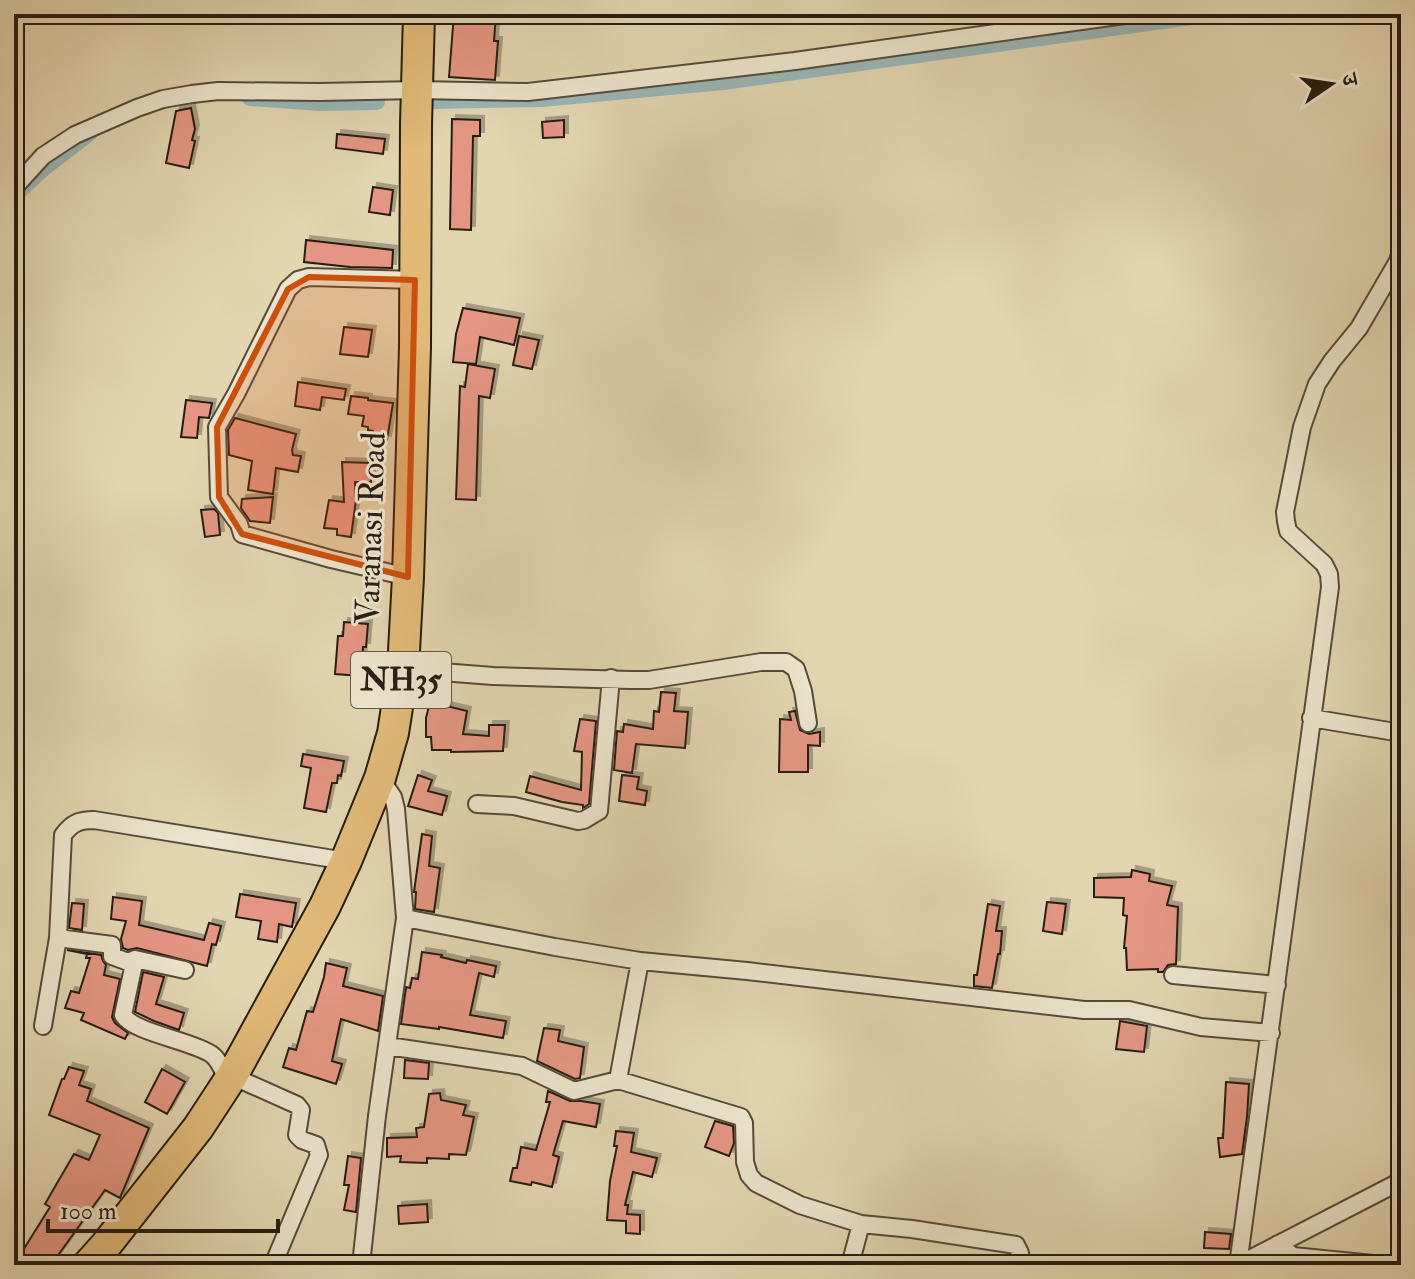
<svg xmlns="http://www.w3.org/2000/svg" width="1415" height="1279" viewBox="0 0 1415 1279" font-family="'IM FELL Double Pica','Noto Serif Devanagari',serif">
<style>
.lines{fill:none;stroke-linecap:round;stroke-linejoin:round}
.canal{stroke:#99b6b6;stroke-width:16}
.building{fill:#e49682;stroke:#281c12;stroke-width:2;filter:url(#shadow)}
.street-casing{stroke:#564a3a;stroke-width:20}
.highway-casing{stroke:#281c12;stroke-width:34}
.street{stroke:#ece4cc;stroke-width:16}
.highway{stroke:#e1ba78;stroke-width:30}
.marked{fill:#cb500d;fill-opacity:0.2;stroke:#cb500d;stroke-width:6;stroke-linejoin:round}
.labels{text-anchor:middle;dominant-baseline:central;stroke-width:6;stroke-linejoin:round;paint-order:stroke}
.shield{fill:#ece4cc;stroke:#63584a;stroke-width:2}
.shield-label{font-size:32px;font-weight:bold;fill:#281c12}
.street-label{font-size:34px;fill:#281c12;stroke:#ece4cc}
</style>
<defs>
<filter id="shadow"><feDropShadow dx="4" dy="-4" stdDeviation="0" flood-color="#0004"/></filter>
</defs>
<rect width="100%" height="100%" fill="#e2d5b0"/>
<filter id="stains"><feTurbulence type="fractalNoise" baseFrequency=".0025" numOctaves="4"/><feColorMatrix values="0 0 0 0 .2 0 0 0 0 .09 0 0 0 0 .02 0 0 0 .5 -.17"/></filter>
<radialGradient id="worn" r=".72"><stop offset=".6" stop-color="#630" stop-opacity="0"/><stop offset="1" stop-color="#630" stop-opacity=".3"/></radialGradient>
<g class="lines">
<path class="canal" d="M250,98L320,103L377,102
M430,101L542,99L723,82L1213,14
M14,196L43,169L90,133"/>
</g>
<path class="building" d="M454,14H496L494,41H498L495,80L449,77Z
M191,108L195,129L192,140L195,141L189,168L166,163L176,111Z
M452,119L480,120V136H473L471,230L450,229Z
M564,120V137L543,138L542,122Z
M337,134L385,139L383,154L336,148Z
M373,187L393,190L390,215L369,212Z
M306,240L393,250L392,268L350,267L304,262Z
M463,308L520,318L514,345L480,337L476,364L453,362L456,334Z
M344,327L372,330L368,357L340,354Z
M519,336L539,340L532,369L513,365Z
M468,364L495,369L490,398L479,396L476,500L456,499L460,386L465,387Z
M298,382L346,389L344,400L322,397L320,410L295,406Z
M351,396L368,398V400L393,403L387,440L372,437L373,431L368,430V427L362,426L364,416L348,414Z
M186,400L212,403L209,418L199,417L197,438L181,437Z
M235,418L296,434L292,450L293,455L301,456L298,472L276,468L273,494L248,490L252,461L229,455L228,430Z
M342,462L371,463V482H355L356,500L351,537L337,535V529L324,528L329,500L344,502Z
M273,497L270,523L250,521L241,508L242,499Z
M214,509L218,513L220,535L205,537L201,510Z
M344,622L368,624L366,647H363L361,676L335,674L338,636H343Z
M661,692L676,693L674,711L688,712L685,748L636,744L632,773L614,770L617,731L623,732L624,724L653,729L654,711L659,712Z
M430,702L467,711L463,734L489,736V725H505L503,751L451,752V750H432L431,737H426V718Z
M795,711L800,730L809,734L820,732V746L808,745V772H779L780,719L791,720L789,712Z
M580,719L596,721L589,804L583,808V805L562,802L526,792L530,776L581,790L582,752L574,751Z
M303,754L344,761L341,776L338,775L337,783H332L326,812L304,808L311,768L301,766Z
M418,775L432,780L428,791L447,796L442,815L408,806Z
M622,775L639,777L637,789L647,791L645,805L619,801Z
M422,834L432,836L429,866L440,868L434,912L415,909L416,892H414Z
M1132,870L1150,874L1149,881L1172,886L1167,905L1178,907L1176,964L1168,965L1163,972H1158V969L1127,970L1126,948H1124L1127,916L1123,915L1124,898L1094,897V878L1131,877Z
M240,894L296,903L292,927L279,924L277,942L258,939L261,921L236,917Z
M113,897L142,901L139,925L204,940L209,923L221,926L216,945L212,944L207,966L137,948L128,950L123,948L121,939L126,921L111,919Z
M1047,902L1066,904L1062,934L1043,931Z
M72,903L84,904L82,930L69,928Z
M988,904L1000,906L996,931H1002L1000,954H998L992,988L974,986V975H977Z
M67,950L101,955L103,961L106,965L104,975L120,979L112,1017L115,1023L128,1033L125,1039L81,1020L84,1013L65,1008L71,991L79,993L90,958H86L87,954Z
M422,952L442,955L441,957L466,963L467,960L496,966L494,977L479,973L470,1015L506,1021L503,1038L439,1027V1029L401,1024L406,987L410,988L412,978L418,979Z
M326,963L347,968L343,986L383,996L378,1031L341,1019L332,1061L342,1064L336,1084L283,1067L289,1048L296,1050L307,1011L313,1012L324,977Z
M143,972L164,977L156,1004L184,1013L179,1030L154,1021L135,1012Z
M1120,1021L1147,1026L1144,1052L1116,1049Z
M544,1028L560,1030L558,1041L584,1047L580,1078L575,1079L537,1061Z
M405,1060L429,1063L428,1079L404,1078Z
M69,1067L84,1071L79,1085L91,1089L87,1101L149,1128L120,1198L105,1190L51,1265H25L17,1260L50,1207L45,1204L74,1154L89,1160L100,1135L49,1115L62,1079H64Z
M162,1069L185,1082L167,1114L145,1102Z
M1226,1082L1249,1084L1247,1117L1242,1154L1220,1157L1218,1138H1223Z
M548,1091L570,1101H581L600,1104L596,1127L563,1121L553,1155L559,1157L552,1187L532,1182L531,1185L510,1181L513,1168H517L521,1147L536,1150L550,1102H546Z
M440,1093L441,1100L466,1105L463,1115L474,1117L466,1155L449,1154V1159L427,1158V1163L400,1162L401,1156L387,1157V1138L417,1137L416,1128L424,1127L429,1094Z
M715,1121L733,1126L734,1143L729,1156L705,1147Z
M616,1131L634,1133L631,1152L657,1158L652,1177L633,1172L625,1205H628L627,1214L640,1215V1234L626,1233V1221L607,1220L610,1181L617,1146H614Z
M348,1156L361,1158L356,1212L344,1210L349,1185H344Z
M427,1204L428,1222L399,1224L398,1206Z
M1205,1232L1231,1234L1229,1249L1204,1248Z"/>
<g class="lines">
<g class="street-casing">
<path id="street" d="M14,188L43,156L75,135L137,108L163,99L192,94L218,91L319,92L417,90L528,92L795,61L1132,14
M408,577L331,559L242,534L239,524L219,497L217,427L236,394L288,289L298,280L309,277L415,280
M403,669L493,676L630,680H649L761,662H786L796,669L803,691L808,723
M1311,718L1401,733
M477,804L514,806L578,821L584,820L599,811L611,678
M405,918L555,947L640,961L747,971L1084,1010H1129L1201,1027L1271,1033
M58,938L112,945V956L128,962L135,959L185,970
M135,959L123,1015C134,1033 190,1040 211,1054C219,1059 224,1073 228,1081
M640,961L618,1080L741,1117L744,1123L745,1162L749,1175L756,1183L800,1205L861,1224L912,1229L1016,1245L1020,1253V1265
M1173,975L1277,985
M43,1026L58,938L63,835C72,823 79,820 94,820L346,861
M388,1046L522,1066L574,1091L618,1080
M232,1076L297,1105L301,1110L297,1135L302,1140L316,1145L319,1155L273,1265
M1278,1244L1293,1256L1383,1265
M361,1265L377,1116L405,918L396,809L393,797L380,778
M850,1265L861,1224
M1238,1265L1330,587L1329,574L1324,564L1288,531L1286,521L1285,512L1302,427L1317,384L1332,361L1359,328L1398,261L1401,251
M1238,1265L1401,1181"/>
</g>
<g class="highway-casing">
<path id="highway" d="M88,1265L106,1245L198,1128L232,1076L325,906L346,861L380,778L393,733L403,669L408,577L415,347L416,124L419,14"/>
</g>
<use href="#street" class="street"/>
<use href="#highway" class="highway"/>
</g>
<path class="marked" d="M309,277L415,280L408,577L242,534L219,497L217,427L288,289Z"/>
<g class="labels">
<rect class="shield" x="351" y="652" width="100" height="56" rx="6"/>
<g class="shield-label">
<text x="401" y="680">NH35</text>
</g>
<g class="street-label">
<text transform="translate(371 528) rotate(-88)">Varanasi Road</text>
</g>
</g>
<rect width="1415" height="1279" fill="none" stroke="#e2d5b0" stroke-width="48"/>
<rect x="16" y="16" width="1383" height="1247" fill="none" stroke="#281c12" stroke-width="4"/>
<rect x="24" y="24" width="1367" height="1231" fill="none" stroke="#281c12" stroke-width="2"/>
<g transform="translate(1331 84) rotate(77)" stroke="#ece4cc" stroke-width="6" paint-order="stroke">
<path d="M0-6L14 30L0 20L-14 30Z" fill="#281c12"/>
<text y="-12" font-size="22" font-weight="bold" text-anchor="middle" fill="#281c12">उ</text>
</g>
<path d="M48 1219v12h230v-12" fill="none" stroke="#281c12" stroke-width="4"/>
<text x="60" y="1219" font-size="24" fill="#281c12" stroke="#ece4cc" stroke-width="6" paint-order="stroke">100 m</text>
<rect width="100%" height="100%" filter="url(#stains)"/>
<rect width="100%" height="100%" fill="url(#worn)"/>
</svg>
